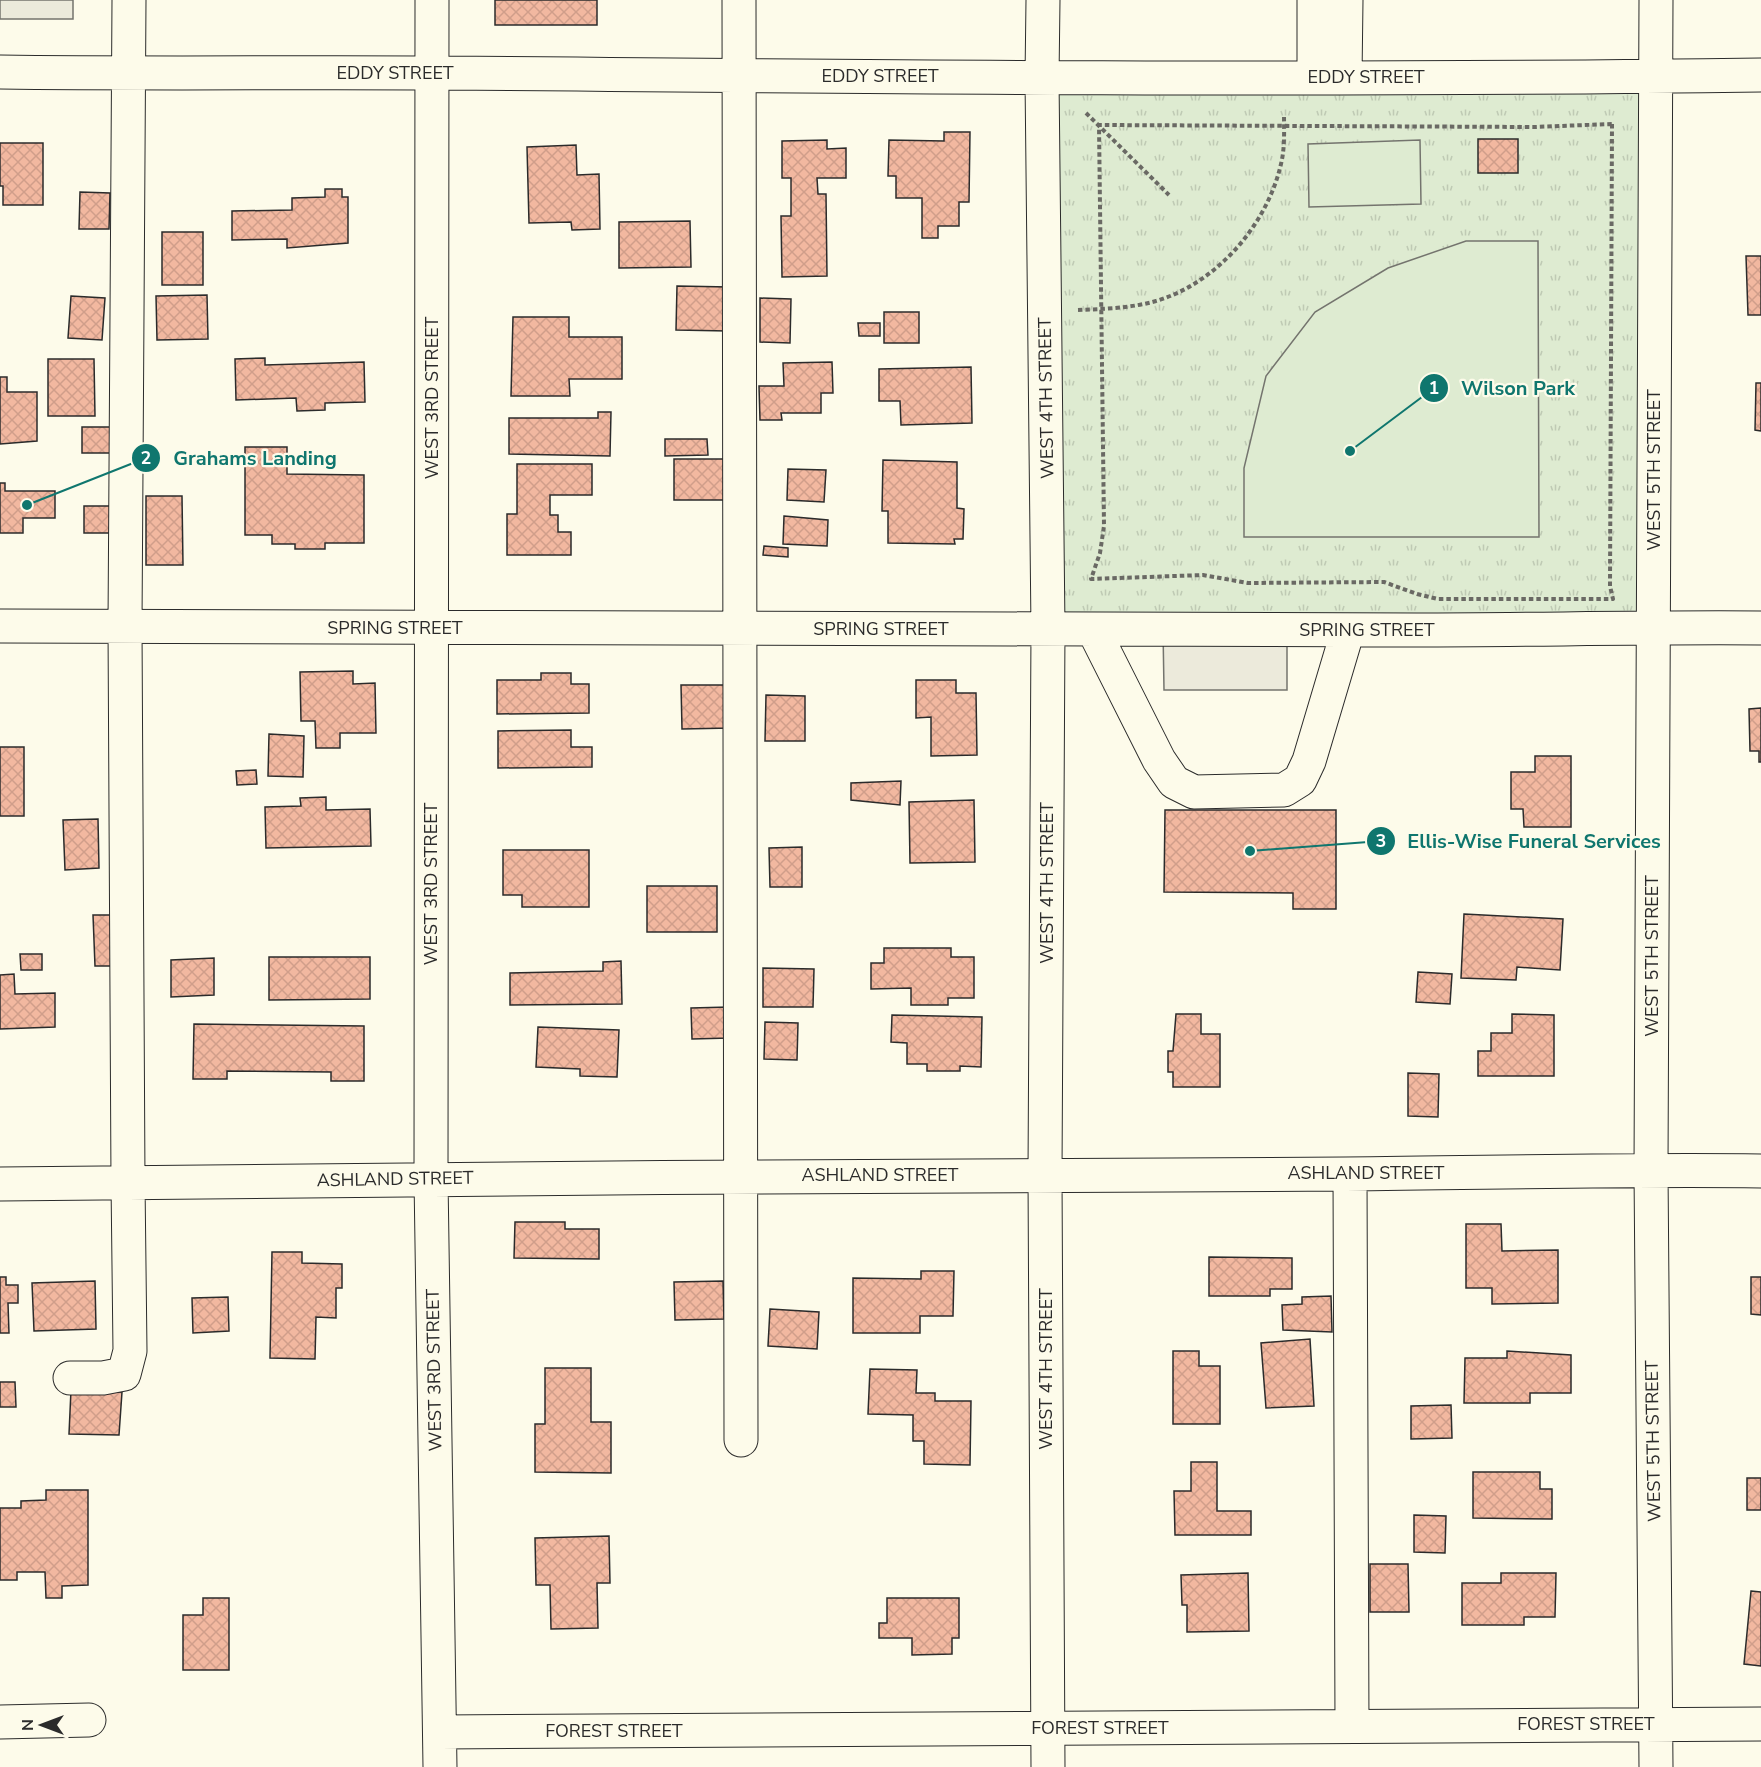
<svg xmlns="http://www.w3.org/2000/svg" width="1761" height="1767" viewBox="0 0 1761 1767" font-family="'Nunito Sans',sans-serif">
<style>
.grass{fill:url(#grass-tufts);stroke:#74746e;stroke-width:1.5}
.garden{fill:#deebd1;stroke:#74746e;stroke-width:1.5}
.parking{fill:#eceadb;stroke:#74746e;stroke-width:1.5}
.building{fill:url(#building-cross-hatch);stroke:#2b2b2b;stroke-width:1.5}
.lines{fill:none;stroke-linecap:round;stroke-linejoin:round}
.minor-casing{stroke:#2b2b2b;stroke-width:35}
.path{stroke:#6a6964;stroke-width:4;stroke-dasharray:4.5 3;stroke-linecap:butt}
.minor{stroke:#fdfbea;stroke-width:33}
.labels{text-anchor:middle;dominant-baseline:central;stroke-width:4.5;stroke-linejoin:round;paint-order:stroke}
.street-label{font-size:18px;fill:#2b2b2b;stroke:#fdfbea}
.leader{fill:none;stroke:#0f766e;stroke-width:2}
.callout-dot{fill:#0f766e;stroke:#fdfbea;stroke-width:2}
.mark-label{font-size:18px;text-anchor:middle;font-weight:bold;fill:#fff}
.callout-label{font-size:20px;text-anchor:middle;font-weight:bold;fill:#0f766e;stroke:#fdfbea;stroke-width:4.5;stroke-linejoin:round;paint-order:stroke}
</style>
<defs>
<pattern id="grass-tufts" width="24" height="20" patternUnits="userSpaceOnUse" patternTransform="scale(1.5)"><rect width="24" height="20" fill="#deebd1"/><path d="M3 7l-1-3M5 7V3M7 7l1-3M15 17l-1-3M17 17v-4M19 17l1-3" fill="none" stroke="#bfcab4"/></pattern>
<pattern id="building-cross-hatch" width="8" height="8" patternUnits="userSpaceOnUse" patternTransform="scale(1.5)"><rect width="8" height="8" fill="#f2b8a0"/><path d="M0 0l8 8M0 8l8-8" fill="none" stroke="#d09e8a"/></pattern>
</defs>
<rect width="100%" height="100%" fill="#fdfbea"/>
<path class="grass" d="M1655,77L1654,627L1048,629L1042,78Z"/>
<path class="garden" d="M1420,140L1421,204L1309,207L1308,144Z
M1466,241H1538L1539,537H1244V468L1266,376L1315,312L1388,268Z"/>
<path class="parking" d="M0,0H73V19H0Z
M1163,629L1287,630V690H1164Z"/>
<path class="building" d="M495,0H597V25H495Z
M944,132H970L969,202H959V226H938V238H922V198H896V176H888L889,140L944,141Z
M1478,139H1518V173H1478Z
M827,140V149L846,148V178H817L818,194H826L827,276L782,277L781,216H791V178H782V141Z
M0,143H43V205H3V186H0Z
M576,145L577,175L599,174L600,229L572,230L571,222L529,223L527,147Z
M325,189H342V197H348V243L287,248V239L232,240V211L292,210V198L325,197Z
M80,192L110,193L109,229H79Z
M690,221L691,267L619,268V222Z
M162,232H203V285H162Z
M1746,256H1761V315H1748Z
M677,286L729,287L728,331L676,330Z
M207,295L208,339L157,340L156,296Z
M71,296L105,298L102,340L68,338Z
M760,298L791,299L790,343L760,342Z
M884,312H919V343H884Z
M513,317H569V337H622V379H569L570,396H511Z
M858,323H880V336H859Z
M265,358V365L364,362L365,402L325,403V410L297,411L296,398L236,400L235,359Z
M48,359H94L95,416H48Z
M832,362L833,393H821V413H781L782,420H760L759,386H784L783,363Z
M971,367L972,423L901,425L900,401H879V369Z
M0,377H7V392H37V441L0,444Z
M1756,383H1761V431L1755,430Z
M598,412H611L610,456L509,454V418H598Z
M82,427H112V453H82Z
M665,439H707L708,455L665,456Z
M245,447H287V474L364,475V543H325V549H295V544H272V535H245Z
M674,459H728L727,500H674Z
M883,460L957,462V508L964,509L963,539H954L955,544L888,543V511H882Z
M517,464H592V495H550V515H558V532H571V555H507V514H517Z
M788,469L826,470L824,502L787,500Z
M0,483H5V491H55V518H23V533H0Z
M146,496H182L183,565H146Z
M84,506H114V533H84Z
M784,516L828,520L827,546L783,544Z
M764,546L788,548V557L763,555Z
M353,671V684L375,683L376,733H340V748H316L315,721H301L300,672Z
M541,673H571V684H589V713L497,714V680H541Z
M916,680H956V693H976L977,755L931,756V717L916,718Z
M681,685H731V728L682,729Z
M766,695L805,696V741H765Z
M1761,708V762H1759V751H1750L1749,709Z
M571,730V747H592V767L498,768V731Z
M269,734L304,736L303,777L268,776Z
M0,747H24V816H0Z
M1535,756H1571V827H1524L1523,809H1511V772H1535Z
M256,770L257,784L237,785L236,771Z
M901,781L900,805L851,800V783Z
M326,797V810L370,809L371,846L266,848L265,807L301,806L300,798Z
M974,800L975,862L910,863L909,802Z
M1165,810H1336V909H1293V893L1164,892Z
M98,819L99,868L65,870L63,820Z
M802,847V887H770L769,848Z
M503,850H589V907H522V895H503Z
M647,886H717V932H647Z
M1464,914L1563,919L1560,970L1517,967L1516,980L1461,978Z
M93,915H115L117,966H95Z
M884,948H951V957H974V998H948V1005H911V988L871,989V963H884Z
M20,954H42V970H21Z
M269,957H370V999L269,1000Z
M214,958V995L171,997V960Z
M621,961L622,1004L510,1005V973L603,971V962Z
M763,968L814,969L813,1007H763Z
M1418,972L1452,974L1450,1004L1416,1002Z
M14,974L15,994L55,993V1027L0,1029V975Z
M729,1007V1038L692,1039L691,1008Z
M1176,1014H1201V1034H1220V1087H1173V1072H1168V1051H1173Z
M1512,1014L1554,1015V1076H1478V1051H1491V1033H1512Z
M892,1015L982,1017L981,1067L960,1066V1071H927V1064H907V1043L891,1042Z
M765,1022L798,1023L797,1060L764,1059Z
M194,1024L364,1026V1081H331V1072L227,1071V1079H193Z
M538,1027L619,1030L617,1077L580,1076V1069L536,1067Z
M1408,1073L1439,1074L1438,1117L1408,1116Z
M515,1222H565V1229H599V1259L514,1258Z
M1466,1224H1501L1502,1251L1558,1250V1303L1492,1304V1288H1466Z
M272,1252H302V1263L342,1264V1288H336V1318L316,1317L315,1359L270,1358Z
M1209,1257L1292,1258V1289H1270V1296H1209Z
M921,1271H954L953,1316H920V1333H853V1278L921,1279Z
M0,1277H6V1285H18V1303H8L9,1333H0Z
M1751,1277H1761V1315L1751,1314Z
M95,1281L96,1329L34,1331L32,1283Z
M723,1281L724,1319L675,1320L674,1282Z
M1331,1296L1332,1332L1283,1330L1282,1305L1302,1304V1297Z
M228,1297L229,1331L193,1333L192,1298Z
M770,1309L819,1312L817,1349L768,1346Z
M1310,1339L1314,1406L1266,1408L1261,1343Z
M1173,1351H1199V1366H1220V1424H1173Z
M1507,1351L1571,1355V1393H1530V1403H1464L1465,1358H1507Z
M545,1368H591V1422H611V1473L535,1472V1424H545Z
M870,1369L917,1370L916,1393H935V1401H971L970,1465L924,1464V1441H913V1415L868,1414Z
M0,1382H15L16,1407H0Z
M71,1390L122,1392L119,1435L69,1434Z
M1451,1405L1452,1438L1411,1439V1406Z
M1191,1462H1217V1511H1251V1535H1175L1174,1491H1191Z
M1473,1472H1540V1489H1552V1519L1473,1518Z
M1747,1478H1761V1510H1747Z
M46,1490H88V1585L62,1586V1598H46L45,1572H17V1580H0V1508H21V1501L46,1500Z
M1414,1515L1446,1516L1445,1553L1414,1552Z
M609,1536L610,1583H597L598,1628L551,1629L550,1585H536L535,1538Z
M1370,1564H1408L1409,1612H1370Z
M1248,1573L1249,1631L1187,1632V1605H1182L1181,1575Z
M1501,1573H1556L1555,1617H1524V1625H1462V1583H1501Z
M1751,1591L1761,1592V1666L1744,1664Z
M203,1598H229V1670H183V1615H203Z
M887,1598H959V1638H952V1654L912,1655V1638H879V1623H887Z"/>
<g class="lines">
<g class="minor-casing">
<path id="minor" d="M432,0L431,1179L440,1767
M739,0L741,1440
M1043,0L1042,78L1048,629L1045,1174L1048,1767
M1314,0V77
M0,72C148,74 295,72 442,73C882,77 1322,81 1761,75
M1345,77L1346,0
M0,626C472,629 944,630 1416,630C1531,630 1646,627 1761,628
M1093,629L1159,760L1174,782L1194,792L1284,790L1300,780L1309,761L1348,630
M1350,1174L1352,1726
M0,1184C448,1179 897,1175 1345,1174C1484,1173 1622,1169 1761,1171
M70,1378H103L124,1374L130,1351L128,1182L125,626L129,0
M0,1722L89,1720
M440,1732L1761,1724
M1656,1767L1651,1170L1656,0"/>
</g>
<path class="path" d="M1086,113L1169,195
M1612,124L1610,586L1613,599H1438L1417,594L1384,582L1248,583L1203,575L1091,579L1100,553L1104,526L1099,125L1534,127Z
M1078,310C1104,309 1132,308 1156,301C1217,283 1267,225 1281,164C1285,148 1284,130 1284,114"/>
<use href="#minor" class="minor"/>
</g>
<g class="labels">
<g class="street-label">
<text x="395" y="73">EDDY STREET</text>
<text x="880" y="76">EDDY STREET</text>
<text x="1366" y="77">EDDY STREET</text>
<text transform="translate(432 398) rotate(-90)">WEST 3RD STREET</text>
<text transform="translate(1046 398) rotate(-91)">WEST 4TH STREET</text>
<text transform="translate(1654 470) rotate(-90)">WEST 5TH STREET</text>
<text x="395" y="628">SPRING STREET</text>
<text x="881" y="629">SPRING STREET</text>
<text x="1367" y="630">SPRING STREET</text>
<text transform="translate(1047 883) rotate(-90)">WEST 4TH STREET</text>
<text transform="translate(431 884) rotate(-90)">WEST 3RD STREET</text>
<text transform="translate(1652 956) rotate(-90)">WEST 5TH STREET</text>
<text x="1366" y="1173">ASHLAND STREET</text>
<text x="880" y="1175">ASHLAND STREET</text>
<text transform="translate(395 1179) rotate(-1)">ASHLAND STREET</text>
<text transform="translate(1046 1369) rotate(-90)">WEST 4TH STREET</text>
<text transform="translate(434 1370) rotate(-91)">WEST 3RD STREET</text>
<text transform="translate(1653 1441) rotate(-91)">WEST 5TH STREET</text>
<text x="1586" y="1724">FOREST STREET</text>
<text x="1100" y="1728">FOREST STREET</text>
<text x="614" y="1731">FOREST STREET</text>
</g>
</g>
<path class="leader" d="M1350 451L1434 388M27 505L146 458M1250 851L1381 841"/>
<g class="callout-dot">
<circle cx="1350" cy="451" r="6"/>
<circle cx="27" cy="505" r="6"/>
<circle cx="1250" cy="851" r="6"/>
<circle cx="1434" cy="388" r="15"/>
<circle cx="146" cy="458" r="15"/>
<circle cx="1381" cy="841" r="15"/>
</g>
<g class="mark-label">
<text x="1434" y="394">1</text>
<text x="146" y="464">2</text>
<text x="1381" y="847">3</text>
</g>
<g class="callout-label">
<text x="1518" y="395">Wilson Park</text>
<text x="255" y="465">Grahams Landing</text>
<text x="1534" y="848">Ellis-Wise Funeral Services</text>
</g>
<g transform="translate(42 1725) rotate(270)" stroke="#fdfbea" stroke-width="4.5" paint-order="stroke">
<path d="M0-4.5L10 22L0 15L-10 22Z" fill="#2b2b2b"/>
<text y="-9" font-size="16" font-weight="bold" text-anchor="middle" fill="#2b2b2b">N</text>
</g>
</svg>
